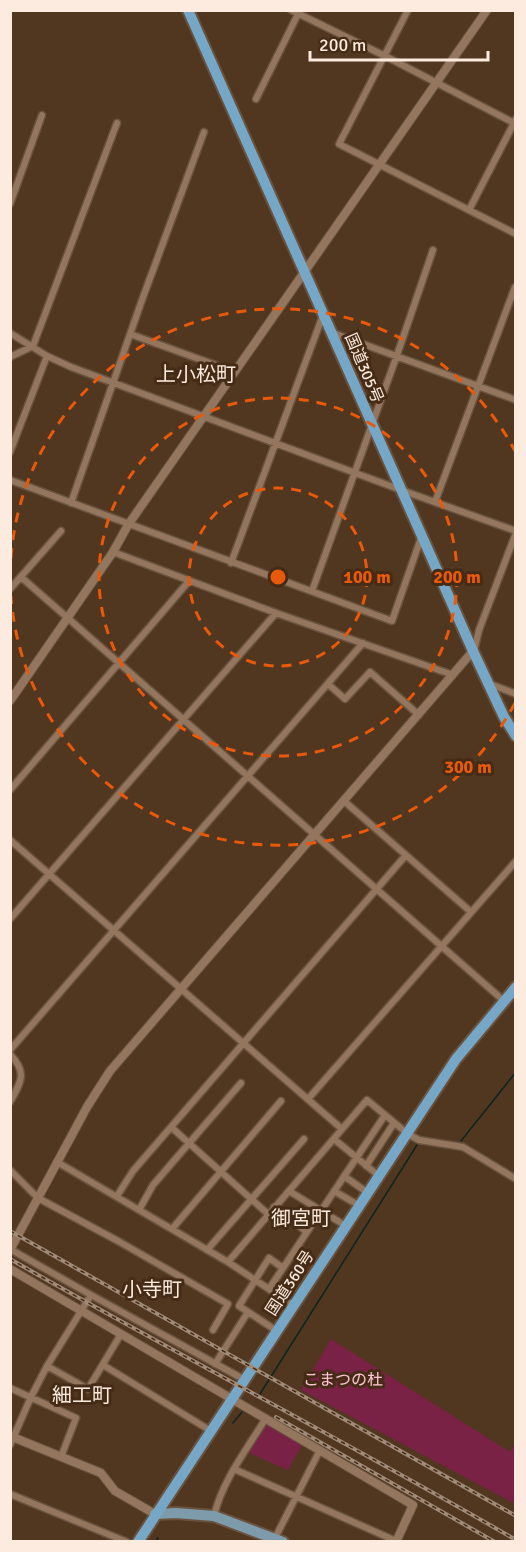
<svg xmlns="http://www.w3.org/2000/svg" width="526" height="1552" viewBox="0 0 526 1552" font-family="Signika,'Noto Sans JP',sans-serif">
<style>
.green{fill:#792246}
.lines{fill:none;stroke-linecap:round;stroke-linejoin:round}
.stream{stroke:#0e241f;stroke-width:1.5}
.minor-casing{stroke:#69533f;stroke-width:9}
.tertiary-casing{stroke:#69533f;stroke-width:10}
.primary-casing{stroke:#69533f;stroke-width:14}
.trunk-casing{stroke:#69533f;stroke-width:14}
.minor{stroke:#94765e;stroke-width:6}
.tertiary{stroke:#94765e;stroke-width:8}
.primary{stroke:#7e9bac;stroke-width:10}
.trunk{stroke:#77a7c6;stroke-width:10}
.rail-casing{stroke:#a08a78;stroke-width:4}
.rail{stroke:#462c16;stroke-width:1.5;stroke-dasharray:4.5;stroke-linecap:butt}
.ring{fill:none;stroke:#e8590c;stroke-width:3;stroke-dasharray:10 8}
.labels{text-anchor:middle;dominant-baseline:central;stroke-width:6;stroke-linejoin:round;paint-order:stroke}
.street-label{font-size:16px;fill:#fcebde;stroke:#462c16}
.park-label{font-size:16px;fill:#fec4d5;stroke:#462c16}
.quarter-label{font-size:20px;fill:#fcebde;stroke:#462c16}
.centre{fill:#e8590c;stroke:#462c16;stroke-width:3}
.ring-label{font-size:18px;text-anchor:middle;font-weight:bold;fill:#e8590c;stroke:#462c16;stroke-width:6;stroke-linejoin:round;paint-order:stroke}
</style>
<rect width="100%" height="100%" fill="#513620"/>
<path class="green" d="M331,1339L510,1452L515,1443V1504L301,1390Z
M268,1425L302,1445L288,1470L247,1452L265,1427Z"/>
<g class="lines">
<path class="stream" d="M461,1141L516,1072
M260,1394L417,1145
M233,1423L242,1412
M155,1542L158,1538"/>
<g class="minor-casing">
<path id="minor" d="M291,10L385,56L516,124
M408,10L339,144L516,234
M256,99L300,10
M10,204L42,115
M469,210L516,119
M10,333L47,356L71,367L401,490L516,531
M333,333L516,400
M130,334L235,372
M10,357L33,346L117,123
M10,452L47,356
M10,480L392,621L421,538
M435,502L515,287
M71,503L142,300L204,132
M113,552L276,613L453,675
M231,563L323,315
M21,577L504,1001
M10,589L61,531
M312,591L396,358L433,250
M474,651L479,630L516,533
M328,684L345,699L370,672L419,715
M490,684L516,694
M10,790L189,581
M344,801L471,912
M10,840L342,1129
M10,919L276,613
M10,1050L363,643
M10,1054C27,1072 22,1081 10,1102
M308,1099L516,861
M171,1127L268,1214
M334,1139L379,1176
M57,1162L228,1262L293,1305
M366,1166L394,1123
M10,1170L38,1198L118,1241L228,1304L213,1330
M344,1176L368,1193
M289,1191L346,1226
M334,1191L360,1206
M117,1196L133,1171L406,855
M274,1207L307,1232
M139,1210L153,1185L241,1083
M172,1229L281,1101
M10,1249L91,1295L245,1380
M207,1250L304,1139
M228,1262L367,1100L408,1134L419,1140L463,1147L516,1179
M269,1289L385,1115
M277,1331L239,1306L269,1258L283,1268
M215,1364L248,1312
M103,1365L211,1431
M47,1366L91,1295
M10,1388L76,1418L61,1457
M10,1445L31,1397L47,1366L88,1389L121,1334
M234,1469L396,1541
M10,1494L127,1542
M214,1516C222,1481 247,1449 266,1418
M274,1540L320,1450"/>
</g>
<g class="tertiary-casing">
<path id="tertiary" d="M10,701L113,552L128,525L487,10
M10,1250L87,1107L110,1071L473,651
M10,1269L413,1505L396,1542
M10,1436L101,1473L115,1491L155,1514"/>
</g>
<g class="primary-casing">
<path id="primary" d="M155,1514L176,1513L214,1516L283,1542"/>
</g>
<g class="trunk-casing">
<path id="trunk" d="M188,10L473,651L504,717L516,736
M138,1542L456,1059L516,987"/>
</g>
<use href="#minor" class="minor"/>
<use href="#tertiary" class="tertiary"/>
<use href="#primary" class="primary"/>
<use href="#trunk" class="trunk"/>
<g class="rail-casing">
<path id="rail" d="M10,1231L516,1516
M10,1259C178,1355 349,1443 516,1540
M276,1417L495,1542"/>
</g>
<use href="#rail" class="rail"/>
</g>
<g class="ring">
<circle cx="278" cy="577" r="89"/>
<circle cx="278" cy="577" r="179"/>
<path d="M515 703A268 268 0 0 1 11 596M11 558A268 268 0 0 1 515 451"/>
</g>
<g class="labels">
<g class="street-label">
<text transform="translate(364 368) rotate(67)">国道305号</text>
<text transform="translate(290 1283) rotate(-57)">国道360号</text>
</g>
<g class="park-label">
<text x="343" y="1380">こまつの杜</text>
</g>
<g class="quarter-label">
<text x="196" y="374">上小松町</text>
<text x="301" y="1218">御宮町</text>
<text x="152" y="1289">小寺町</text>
<text x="82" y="1395">細工町</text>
</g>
</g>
<circle cx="278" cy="577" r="9" class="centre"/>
<g class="ring-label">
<text x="367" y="583">100 m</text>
<text x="457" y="583">200 m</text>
<text x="468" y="773">300 m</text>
</g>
<rect width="526" height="1552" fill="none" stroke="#fcebde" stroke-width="24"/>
<path d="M310 51v9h178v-9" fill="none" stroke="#fcebde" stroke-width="3"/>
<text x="319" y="51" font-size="18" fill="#fcebde" stroke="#462c16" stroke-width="4.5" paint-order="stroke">200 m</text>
</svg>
